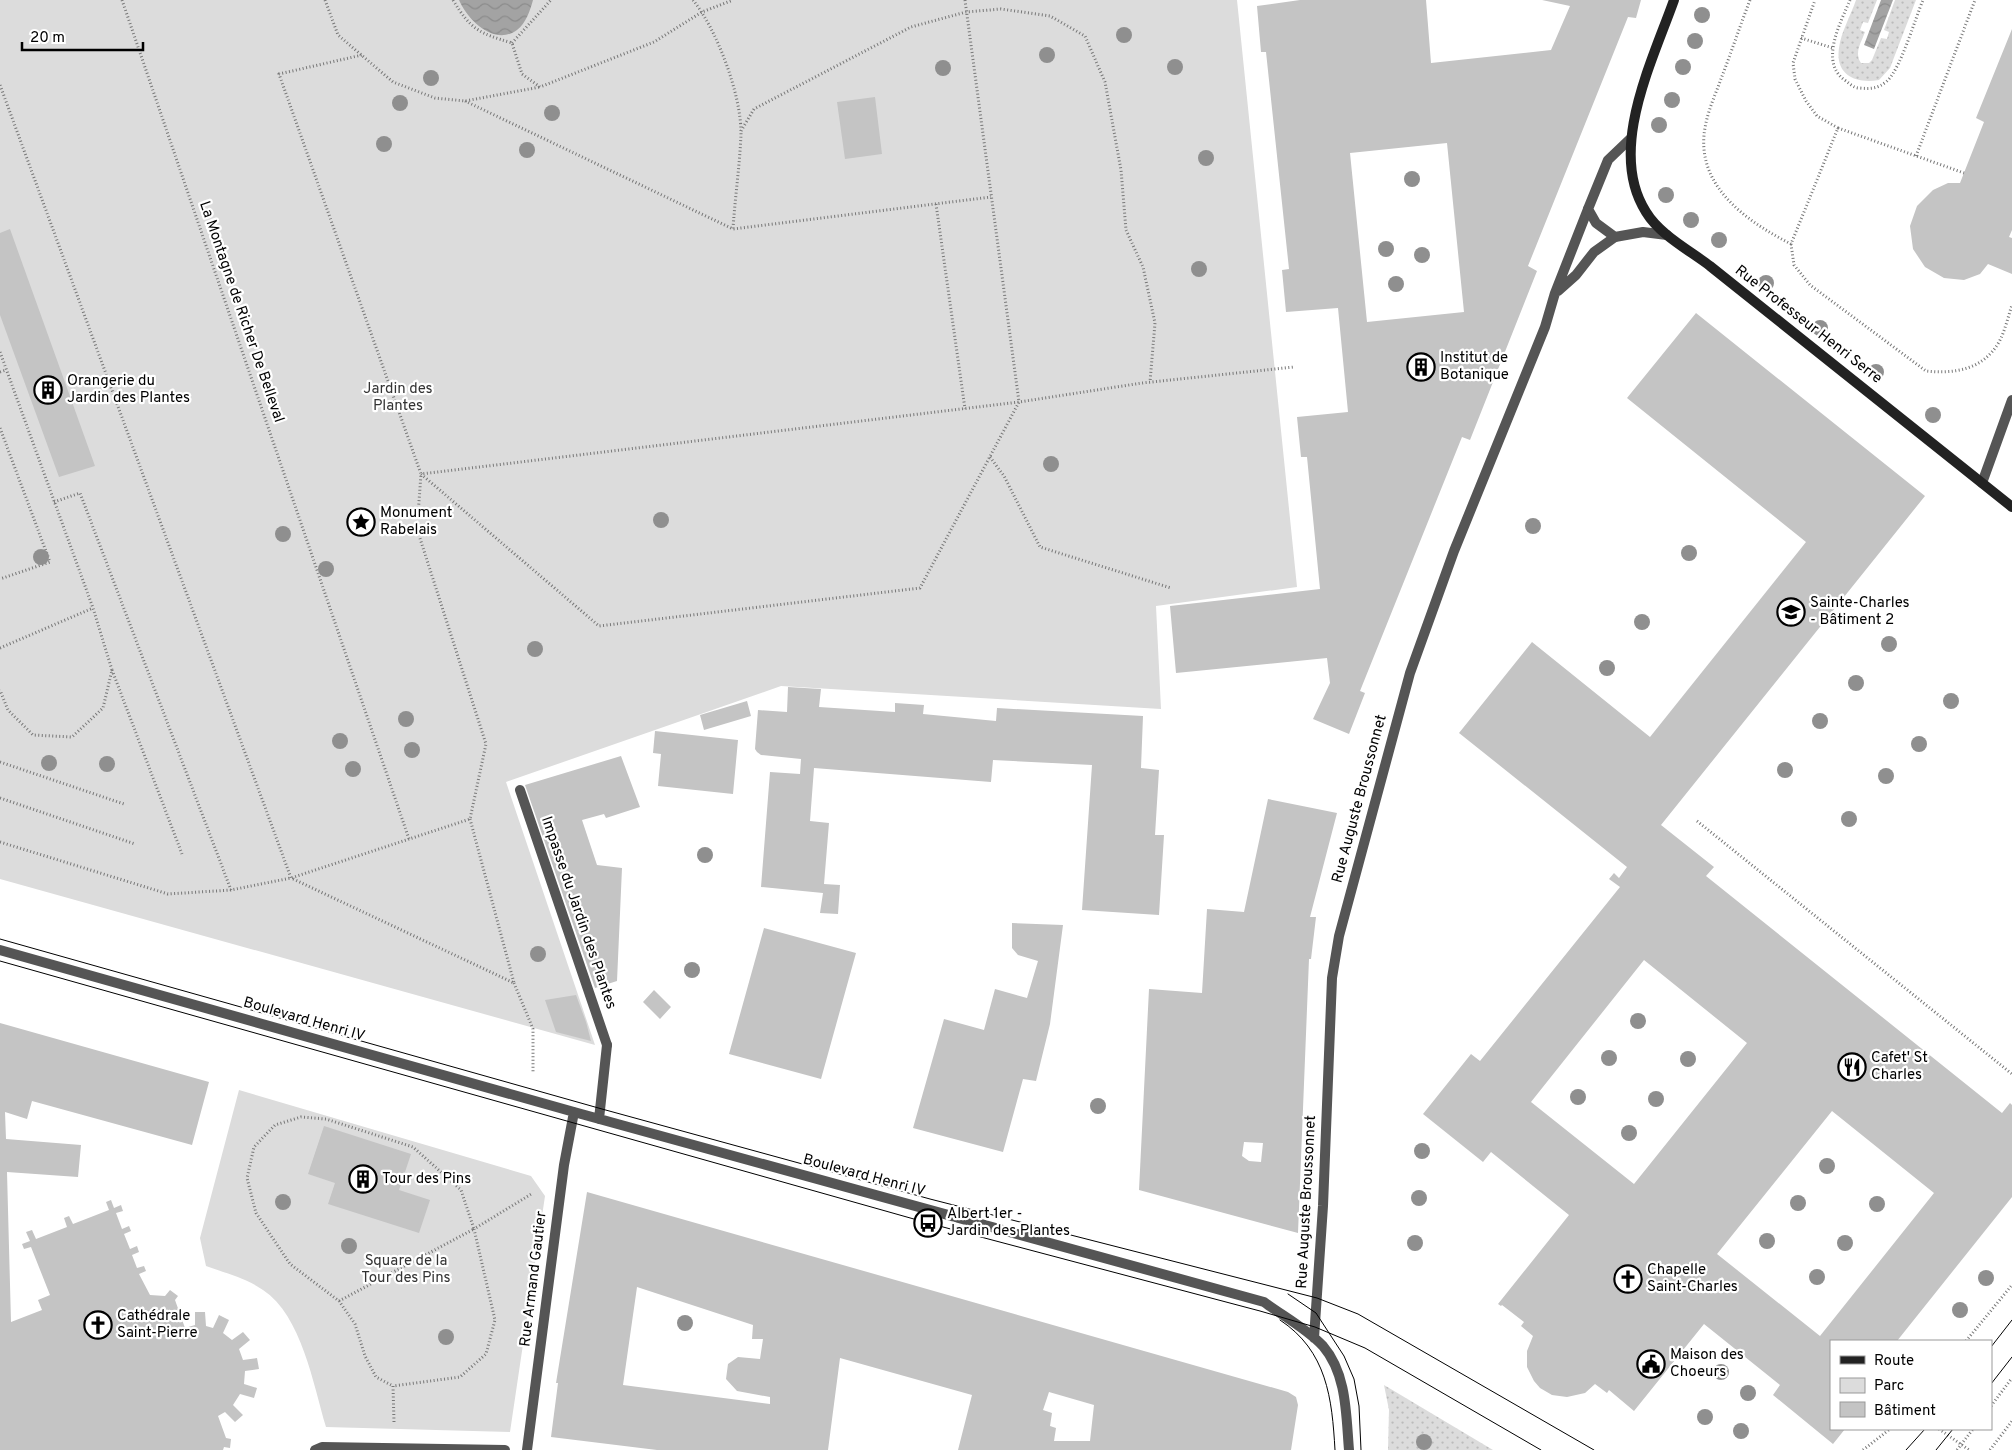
<svg xmlns="http://www.w3.org/2000/svg" width="2012" height="1450" viewBox="0 0 2012 1450" font-family="Overpass,sans-serif">
<style>
.grass{fill:url(#grass-dots)}
.park{fill:#dcdcdc}
.water{fill:url(#water-waves)}
.building{fill:#c4c4c4;fill-rule:evenodd}
.lines{fill:none;stroke-linecap:round;stroke-linejoin:round}
.path{stroke:#777;stroke-width:3;stroke-dasharray:1 2.5;stroke-linecap:butt}
.service{stroke:#555;stroke-width:10}
.pedestrian{stroke:#555;stroke-width:10}
.minor{stroke:#555;stroke-width:10}
.secondary{stroke:#222;stroke-width:10}
.tram{stroke:#000;stroke-width:1}
.tree{fill:#8f8f8f}
.labels{text-anchor:middle;dominant-baseline:central;stroke-width:4.5;stroke-linejoin:round;paint-order:stroke}
.street-label{font-size:15px;fill:#000;stroke:#fff}
.poi-label{font-size:15px;fill:#000;stroke:#fff;text-anchor:start}
.park-label{font-size:15px;fill:#333;stroke:#fff}
</style>
<defs>
<pattern id="grass-dots" width="8" height="8" patternUnits="userSpaceOnUse" patternTransform="scale(1.25)"><rect width="8" height="8" fill="#dcdcdc"/><path d="M2 2h.1M6 6h.1" fill="none" stroke="#bbb" stroke-width="1.8" stroke-linecap="round"/></pattern>
<pattern id="water-waves" width="16" height="10" patternUnits="userSpaceOnUse" patternTransform="scale(1.25)"><rect width="16" height="10" fill="#a3a3a3"/><path d="M0 5q4-4 8 0t8 0" fill="none" stroke="#8b8b8b"/></pattern>
</defs>
<rect width="100%" height="100%" fill="#fff"/>
<path class="grass" d="M1856,0H1877L1868,23L1863,22L1860,30L1865,32C1861,43 1854,53 1861,63H1869L1872,60L1881,38L1887,39L1889,32L1884,30L1895,0H1916L1890,68L1879,80C1855,84 1835,75 1839,48C1841,32 1851,15 1856,0Z
M1384,1385L1493,1450H1388L1389,1410Z"/>
<path class="park" d="M0,0H1237L1297,587L1156,606L1161,709L781,686L506,782L595,1045L0,879Z
M239,1090L531,1176L545,1196L510,1432L326,1427C313,1384 302,1316 263,1290C246,1278 225,1273 206,1266L200,1238Z"/>
<path class="water" d="M459,0H533C530,11 526,23 517,30C494,47 467,19 459,0Z
M1881,0H1893L1874,49L1864,45Z"/>
<path class="building" d="M1300,0H1426L1431,63L1551,50L1570,6L1542,0H1641L1636,18L1628,17L1528,266L1537,271L1470,440L1462,437L1360,691L1365,693L1349,734L1313,719L1330,683L1327,658L1176,673L1170,606L1320,589L1307,457H1301L1297,417L1348,412L1338,308L1286,312L1282,270L1289,269L1266,52H1261L1257,6ZM1447,143L1464,312L1367,322L1350,153Z
M2012,29V230L2009,237L2012,238V274L1988,264L1980,274L1964,280L1944,278L1925,267L1913,249L1910,226L1917,206L1933,190L1948,183H1960L1984,122L1976,118Z
M875,97L882,154L845,159L837,102Z
M10,229L95,466L59,477L0,315V233Z
M1696,313L1925,496L1661,825L1714,867L1706,876L2002,1113L2010,1103L2012,1105V1197L1897,1341H1831V1429H1845L1833,1444L1773,1395L1780,1385L1704,1324L1634,1411L1609,1390L1607,1393L1595,1384L1585,1393L1567,1397L1552,1395L1540,1388L1534,1381L1527,1367V1351L1533,1336L1521,1326L1524,1322L1502,1305L1501,1306L1498,1304L1569,1215L1491,1152L1483,1162L1423,1114L1471,1054L1480,1061L1620,887L1609,879L1614,873L1619,878L1627,867L1459,733L1532,642L1650,737L1806,542L1627,398ZM1644,960L1747,1043L1634,1184L1531,1102ZM1832,1111L1934,1193L1820,1336L1717,1254Z
M788,687L821,689L819,707L895,712V703L924,705L923,714L996,721L997,708L1143,716L1141,768L1159,770L1155,835H1164L1159,915L1082,910L1092,765L993,760L991,782L814,768L810,821L829,823L824,884L840,885L838,914L820,913L823,893L761,887L770,772L800,774L801,759L761,755L757,752L755,749L758,710L787,712Z
M747,701L751,716L704,730L700,715Z
M655,731L738,740L733,794L658,786L661,754L653,753Z
M621,756L640,807L606,818L604,814L582,820L597,865L622,868L617,981L595,988L525,785Z
M1268,799L1337,813L1310,917H1316L1311,959H1309L1298,1233L1139,1190L1149,989L1202,993L1207,909L1244,912ZM1244,1142L1263,1143L1261,1162L1249,1161L1242,1156Z
M1012,923L1063,925L1050,1024L1036,1081L1023,1079L1003,1152L913,1128L944,1019L984,1030L995,989L1027,998L1038,961L1018,955L1012,948Z
M764,928L856,953L821,1079L729,1054Z
M654,990L671,1007L660,1019L643,1002Z
M576,995L586,1022L591,1041L556,1032L545,1000Z
M0,1023L209,1082L192,1145L32,1101L27,1119L5,1112L6,1139L81,1145L78,1177L7,1172L11,1322L42,1310L38,1300L50,1295L31,1247L24,1249L22,1244L30,1241L26,1232L32,1230L36,1239L67,1227L64,1218L69,1216L73,1224L109,1210L106,1202L111,1200L114,1208L121,1205L123,1211L116,1213L122,1229L129,1226L131,1231L124,1234L130,1249L137,1246L139,1252L132,1255L137,1268L144,1266L146,1271L139,1274L150,1295L165,1296L170,1290L178,1296L175,1300L185,1328L195,1325V1312H205L206,1326L213,1328L219,1315L229,1320L223,1333L232,1340L243,1332L250,1340L239,1349L243,1360L257,1358L259,1369L245,1371L244,1384L257,1388L254,1398L240,1394L233,1405L243,1415L235,1422L225,1412L218,1416L226,1438L231,1439L230,1448L224,1447L223,1450H0Z
M324,1126L411,1154L399,1190L430,1200L419,1233L328,1204L335,1183L308,1174Z
M587,1192L1288,1392L1296,1397L1298,1405L1291,1450H958L972,1395L840,1358L828,1450H657L551,1437L558,1383H556ZM637,1287L753,1325L752,1339H763L760,1359L738,1357L728,1364L726,1379L737,1391L770,1397V1404L623,1385ZM1049,1392L1094,1405L1090,1441H1054L1056,1428L1050,1426L1052,1413L1043,1410Z"/>
<g class="lines">
<path class="path" d="M122,0L409,839
M325,0L338,35L393,82L435,98L465,101L540,87
M453,0C471,30 479,33 512,43L522,74L540,87L654,42L702,12L733,0
M693,0C717,30 741,94 741,133C740,164 735,197 733,229
M965,0L1019,402L920,588L599,626L421,474L1019,402L1142,383L1294,367
M1750,0C1740,26 1731,53 1721,79C1716,93 1709,108 1706,123C1692,183 1744,220 1791,244L1838,128L1817,116L1806,101L1795,79L1793,63L1815,0
M1850,0C1841,22 1818,63 1846,81C1850,84 1854,88 1859,88C1870,89 1878,89 1887,81C1901,68 1915,19 1923,0
M1801,38L1833,48
M512,43L551,0
M0,85L291,878L514,983L470,819
M465,101L733,229L991,197
M1838,128L1964,173
M741,131L754,109L911,27L966,12L1001,9L1050,16L1085,36L1105,82L1121,170L1126,230L1143,267L1155,323L1150,382
M1916,156L1975,0
M936,204L965,409
M1791,244L1794,265L1810,285L1926,371C1954,374 1983,370 1999,342C2005,331 2008,317 2012,305
M0,352L93,608L112,670L103,708L72,737L33,735L8,710L0,690
M0,372L6,370
M0,428L50,562L0,579
M990,457L1004,476L1040,547L1171,588
M54,502L80,493L231,890
M0,648L93,608
M112,670L182,854
M0,762L124,804
M0,798L135,844
M1697,821L2012,1074
M0,842L168,894L231,890L291,878L470,819L486,744L417,529L421,474L279,74L362,55
M514,983L533,1029V1072
M339,1301L474,1229L461,1190L413,1147L326,1119L301,1117L275,1125L254,1147L247,1178L256,1213L290,1264L339,1301L355,1324L365,1356L376,1377L393,1386
M1966,1341L2012,1285
M1991,1406L2012,1378
M394,1422L393,1386L460,1377L486,1354L495,1320L474,1229L533,1193
M1939,1429L1969,1450
M1863,1450L1890,1429
M1957,1450L1973,1429
M1990,1450L2012,1421"/>
<path class="service" d="M520,790L607,1045"/>
<path class="pedestrian" d="M1558,291L1576,275L1594,252L1615,237
M0,950L574,1112L1264,1302C1283,1316 1307,1329 1323,1346C1347,1374 1346,1415 1349,1450
M599,1119L607,1045
M1314,1338L1323,1206L1332,978L1339,936L1410,673L1454,551L1545,327L1555,293L1588,209
M315,1450L322,1447L505,1450
M527,1450L564,1165L574,1112"/>
<path class="minor" d="M1630,139L1608,160L1588,209L1596,223L1615,237L1643,232L1667,235
M1982,483L2012,400"/>
<path class="secondary" d="M1674,0C1652,62 1607,151 1646,212C1660,235 1689,250 1710,266L2012,507"/>
<path class="tram" d="M0,939L602,1109L930,1199L1317,1298L1358,1314L1594,1450
M0,961L928,1223L1260,1311L1315,1327L1365,1348L1541,1450
M1288,1294L1316,1313L1344,1356L1354,1379L1359,1406L1361,1450
M1280,1320C1327,1351 1332,1398 1335,1450
M1991,1347L2012,1320
M1991,1384L2012,1357
M1906,1450L1925,1429
M1936,1450L1953,1429"/>
</g>
<g class="tree">
<circle cx="1702" cy="15" r="8"/>
<circle cx="1124" cy="35" r="8"/>
<circle cx="1695" cy="41" r="8"/>
<circle cx="1047" cy="55" r="8"/>
<circle cx="1175" cy="67" r="8"/>
<circle cx="1683" cy="67" r="8"/>
<circle cx="943" cy="68" r="8"/>
<circle cx="431" cy="78" r="8"/>
<circle cx="1672" cy="100" r="8"/>
<circle cx="400" cy="103" r="8"/>
<circle cx="552" cy="113" r="8"/>
<circle cx="1659" cy="125" r="8"/>
<circle cx="384" cy="144" r="8"/>
<circle cx="527" cy="150" r="8"/>
<circle cx="1206" cy="158" r="8"/>
<circle cx="1412" cy="179" r="8"/>
<circle cx="1666" cy="195" r="8"/>
<circle cx="1691" cy="220" r="8"/>
<circle cx="1719" cy="240" r="8"/>
<circle cx="1386" cy="249" r="8"/>
<circle cx="1422" cy="255" r="8"/>
<circle cx="1199" cy="269" r="8"/>
<circle cx="1766" cy="283" r="8"/>
<circle cx="1396" cy="284" r="8"/>
<circle cx="1820" cy="328" r="8"/>
<circle cx="1876" cy="372" r="8"/>
<circle cx="1933" cy="415" r="8"/>
<circle cx="1051" cy="464" r="8"/>
<circle cx="661" cy="520" r="8"/>
<circle cx="1533" cy="526" r="8"/>
<circle cx="283" cy="534" r="8"/>
<circle cx="1689" cy="553" r="8"/>
<circle cx="41" cy="557" r="8"/>
<circle cx="326" cy="569" r="8"/>
<circle cx="1642" cy="622" r="8"/>
<circle cx="1889" cy="644" r="8"/>
<circle cx="535" cy="649" r="8"/>
<circle cx="1607" cy="668" r="8"/>
<circle cx="1856" cy="683" r="8"/>
<circle cx="1951" cy="701" r="8"/>
<circle cx="406" cy="719" r="8"/>
<circle cx="1820" cy="721" r="8"/>
<circle cx="340" cy="741" r="8"/>
<circle cx="1919" cy="744" r="8"/>
<circle cx="412" cy="750" r="8"/>
<circle cx="49" cy="763" r="8"/>
<circle cx="107" cy="764" r="8"/>
<circle cx="353" cy="769" r="8"/>
<circle cx="1785" cy="770" r="8"/>
<circle cx="1886" cy="776" r="8"/>
<circle cx="1849" cy="819" r="8"/>
<circle cx="705" cy="855" r="8"/>
<circle cx="538" cy="954" r="8"/>
<circle cx="692" cy="970" r="8"/>
<circle cx="1638" cy="1021" r="8"/>
<circle cx="1609" cy="1058" r="8"/>
<circle cx="1688" cy="1059" r="8"/>
<circle cx="1578" cy="1097" r="8"/>
<circle cx="1656" cy="1099" r="8"/>
<circle cx="1098" cy="1106" r="8"/>
<circle cx="1629" cy="1133" r="8"/>
<circle cx="1422" cy="1151" r="8"/>
<circle cx="1827" cy="1166" r="8"/>
<circle cx="1419" cy="1198" r="8"/>
<circle cx="283" cy="1202" r="8"/>
<circle cx="1798" cy="1203" r="8"/>
<circle cx="1877" cy="1204" r="8"/>
<circle cx="1767" cy="1241" r="8"/>
<circle cx="1415" cy="1243" r="8"/>
<circle cx="1845" cy="1243" r="8"/>
<circle cx="349" cy="1246" r="8"/>
<circle cx="1817" cy="1277" r="8"/>
<circle cx="1986" cy="1278" r="8"/>
<circle cx="1960" cy="1310" r="8"/>
<circle cx="685" cy="1323" r="8"/>
<circle cx="446" cy="1337" r="8"/>
<circle cx="1721" cy="1372" r="8"/>
<circle cx="1748" cy="1393" r="8"/>
<circle cx="1705" cy="1417" r="8"/>
<circle cx="1741" cy="1431" r="8"/>
<circle cx="1424" cy="1442" r="8"/>
</g>
<defs>
<g id="building-ring" transform="scale(1.4375)"><circle r="9.5" fill="#fff" stroke="#000" stroke-width="1.5"/><path d="M-4-6H4V6H1V3H-1V6H-4ZM-2.5-4.3h1.7v1.8h-1.7ZM.8-4.3h1.7v1.8H.8ZM-2.5-1h1.7V.8h-1.7ZM.8-1h1.7V.8H.8Z" fill="#000"/></g>
<g id="sight-ring" transform="scale(1.4375)"><circle r="9.5" fill="#fff" stroke="#000" stroke-width="1.5"/><path d="M0-6L1.8-2.2L6-1.7L2.9 1.2L3.7 5.4L0 3.3L-3.7 5.4L-2.9 1.2L-6-1.7L-1.8-2.2Z" fill="#000"/></g>
<g id="university-ring" transform="scale(1.4375)"><circle r="9.5" fill="#fff" stroke="#000" stroke-width="1.5"/><path d="M0-5L7-2L0 1L-7-2ZM-4 1L0 2.5L4 1V4Q0 6-4 4Z" fill="#000"/></g>
<g id="restaurant-ring" transform="scale(1.4375)"><circle r="9.5" fill="#fff" stroke="#000" stroke-width="1.5"/><path d="M-5-6h1v4h1v-4h1v4h1v-4h1v5L-1.5 .5V6h-2V.5L-5-1ZM5-6V6H3V1.5H1.5Q1.5-4 5-6Z" fill="#000"/></g>
<g id="bus-ring" transform="scale(1.4375)"><circle r="9.5" fill="#fff" stroke="#000" stroke-width="1.5"/><path d="M-5-6H5V4H4V6H2V4H-2V6H-4V4H-5ZM-3.5-4V0h7V-4ZM-3.5 1.2v1.5H-2V1.2ZM2 1.2v1.5H3.5V1.2Z" fill="#000"/></g>
<g id="church-ring" transform="scale(1.4375)"><circle r="9.5" fill="#fff" stroke="#000" stroke-width="1.5"/><path d="M-1.2-6h2.4v3.5h3.3v2.4h-3.3V6h-2.4V-.1h-3.3v-2.4h3.3Z" fill="#000"/></g>
<g id="civic-ring" transform="scale(1.4375)"><circle r="9.5" fill="#fff" stroke="#000" stroke-width="1.5"/><path d="M-.6-6.5H3V-4.5H.6V-3L4-1V1h2V6H-6V1h2V-1L-.6-3ZM-1.2 2.5V6h2.4V2.5Z" fill="#000"/></g>
</defs>
<g fill-rule="evenodd">
<use href="#building-ring" x="1421" y="367"/>
<use href="#building-ring" x="48" y="390"/>
<use href="#sight-ring" x="361" y="522"/>
<use href="#university-ring" x="1791" y="612"/>
<use href="#restaurant-ring" x="1852" y="1067"/>
<use href="#building-ring" x="363" y="1179"/>
<use href="#bus-ring" x="928" y="1223"/>
<use href="#church-ring" x="1628" y="1279"/>
<use href="#church-ring" x="98" y="1325"/>
<use href="#civic-ring" x="1651" y="1364"/>
</g>
<g class="labels">
<g class="street-label">
<text transform="translate(241 312) rotate(71)">La Montagne de Richer De Belleval</text>
<text transform="translate(1808 325) rotate(38)">Rue Professeur Henri Serre</text>
<text transform="translate(1360 799) rotate(-75)">Rue Auguste Broussonnet</text>
<text transform="translate(578 913) rotate(71)">Impasse du Jardin des Plantes</text>
<text transform="translate(304 1020) rotate(16)">Boulevard Henri IV</text>
<text transform="translate(864 1176) rotate(15)">Boulevard Henri IV</text>
<text transform="translate(1307 1202) rotate(-87)">Rue Auguste Broussonnet</text>
<text transform="translate(534 1279) rotate(-83)">Rue Armand Gautier</text>
</g>
<g class="poi-label">
<text x="1440" y="358">Institut de<tspan x="1440" dy="17">Botanique</tspan></text>
<text x="67" y="381">Orangerie du<tspan x="67" dy="17">Jardin des Plantes</tspan></text>
<text x="380" y="513">Monument<tspan x="380" dy="17">Rabelais</tspan></text>
<text x="1810" y="603">Sainte-Charles<tspan x="1810" dy="17">- Bâtiment 2</tspan></text>
<text x="1871" y="1058">Cafet' St<tspan x="1871" dy="17">Charles</tspan></text>
<text x="382" y="1179">Tour des Pins</text>
<text x="947" y="1214">Albert 1er -<tspan x="947" dy="17">Jardin des Plantes</tspan></text>
<text x="1647" y="1270">Chapelle<tspan x="1647" dy="17">Saint-Charles</tspan></text>
<text x="117" y="1316">Cathédrale<tspan x="117" dy="17">Saint-Pierre</tspan></text>
<text x="1670" y="1355">Maison des<tspan x="1670" dy="17">Choeurs</tspan></text>
</g>
<g class="park-label">
<text x="398" y="389">Jardin des<tspan x="398" dy="17">Plantes</tspan></text>
<text x="406" y="1261">Square de la<tspan x="406" dy="17">Tour des Pins</tspan></text>
</g>
</g>
<rect x="1830" y="1340" width="162" height="90" fill="#ffffff" stroke="#999999"/>
<rect x="1840" y="1356" width="25" height="8" fill="#222222" stroke="#999999"/>
<text x="1874" y="1365" font-size="15" fill="#000000">Route</text>
<rect x="1840" y="1378" width="25" height="15" fill="#dcdcdc" stroke="#999999"/>
<text x="1874" y="1390" font-size="15" fill="#000000">Parc</text>
<rect x="1840" y="1402" width="25" height="15" fill="#c4c4c4" stroke="#999999"/>
<text x="1874" y="1415" font-size="15" fill="#000000">Bâtiment</text>
<path d="M22 42v8h121v-8" fill="none" stroke="#000000" stroke-width="2.5"/>
<text x="30" y="42" font-size="15" fill="#000000" stroke="#ffffff" stroke-width="4" paint-order="stroke">20 m</text>
</svg>
